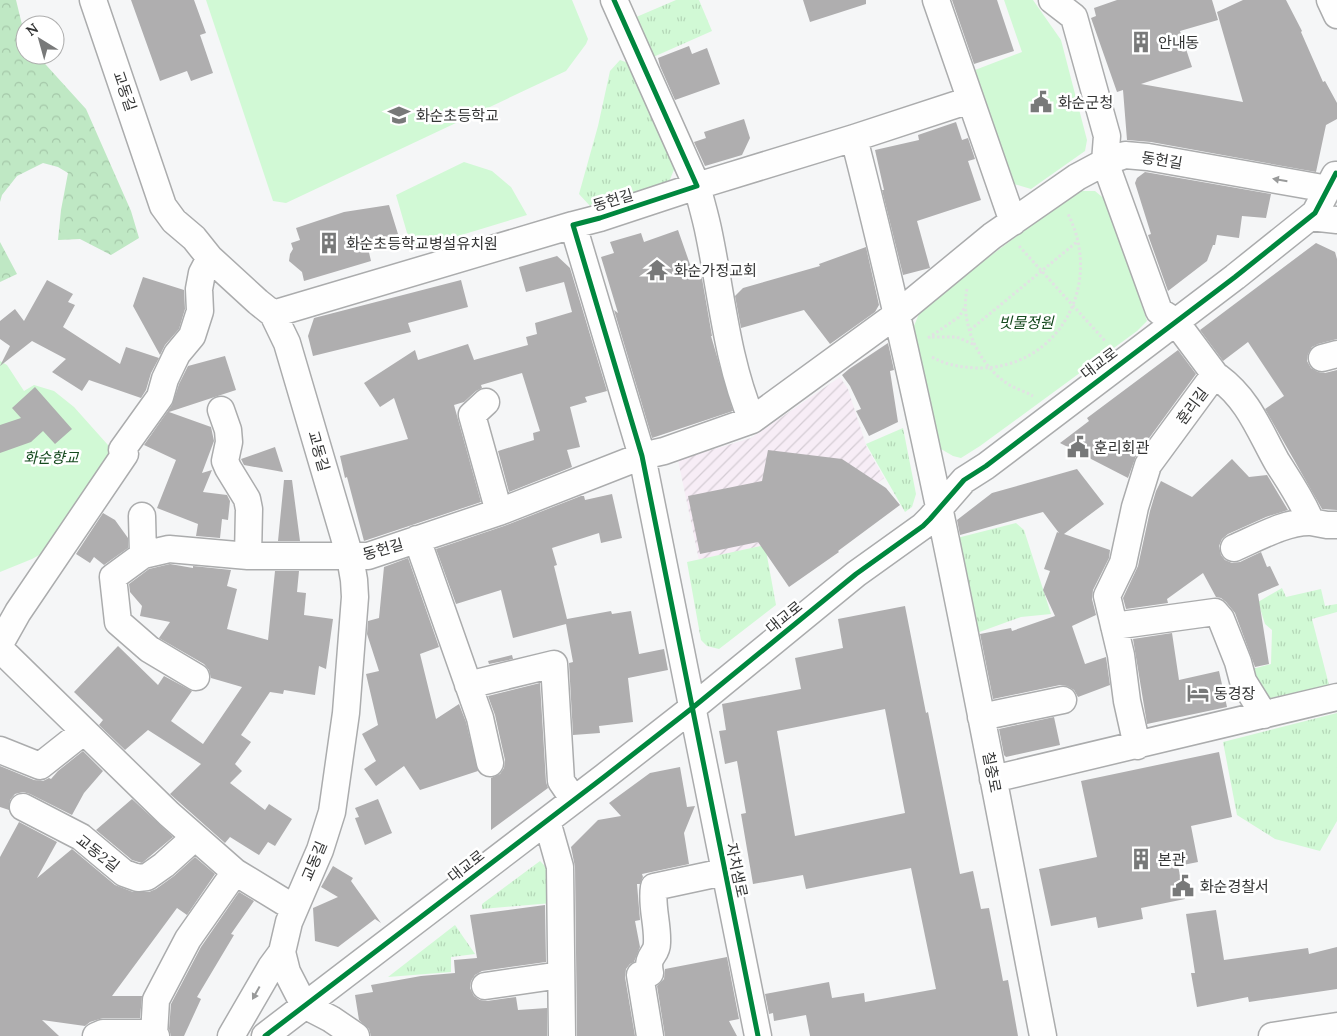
<svg xmlns="http://www.w3.org/2000/svg" width="1337" height="1036" viewBox="0 0 1337 1036" font-family="Lora,'Noto Sans KR',serif">
<style>
.industrial{fill:url(#industrial-furrows)}
.grass{fill:url(#grass-tufts)}
.forest{fill:url(#forest-crowns)}
.park{fill:#d1f9d5}
.building{fill:#afaeaf;fill-rule:evenodd}
.lines{fill:none;stroke-linecap:round;stroke-linejoin:round}
.minor-casing{stroke:#abacad;stroke-width:29}
.path{stroke:#e1e2e3;stroke-width:3;stroke-dasharray:2.5 2.5;stroke-linecap:butt}
.minor{stroke:#fefefe;stroke-width:26}
.cycleway-casing{stroke:#fff;stroke-width:8}
.cycleway{stroke:#00873e;stroke-width:5}
.oneway{fill:#999a9a}
.labels{text-anchor:middle;dominant-baseline:central;stroke-width:5;stroke-linejoin:round;paint-order:stroke}
.poi-label{font-size:15px;fill:#343535;stroke:#fff;text-anchor:start}
.street-label{font-size:15px;fill:#343535;stroke:#fff}
.park-label{font-size:15px;font-style:italic;fill:#164a1f;stroke:#fff}
</style>
<defs>
<pattern id="industrial-furrows" width="10" height="10" patternUnits="userSpaceOnUse" patternTransform="scale(1.25)"><rect width="10" height="10" fill="#f7edf6"/><path d="M-1 1l2-2M0 10L10 0M9 11l2-2" fill="none" stroke="#d4ccd4"/></pattern>
<pattern id="grass-tufts" width="24" height="20" patternUnits="userSpaceOnUse" patternTransform="scale(1.25)"><rect width="24" height="20" fill="#d1f9d5"/><path d="M3 7l-1-3M5 7V3M7 7l1-3M15 17l-1-3M17 17v-4M19 17l1-3" fill="none" stroke="#b4d6b7"/></pattern>
<pattern id="forest-crowns" width="20" height="18" patternUnits="userSpaceOnUse" patternTransform="scale(1.25)"><rect width="20" height="18" fill="#bfe8c4"/><path d="M2 6a3 3 0 1 1 6 0M12 15a3 3 0 1 1 6 0" fill="none" stroke="#a5c8a9"/></pattern>
</defs>
<rect width="100%" height="100%" fill="#f5f6f7"/>
<path class="industrial" d="M840,377L848,389L867,448L884,478L848,507L765,545L699,560L678,460L751,438Z"/>
<path class="grass" d="M676,0H699L712,31L651,58L634,18Z
M620,60L628,63L675,167L669,182L590,206L579,194L598,126L610,71Z
M903,428L916,494L912,507L905,512L866,444Z
M1016,523L1024,530L1051,614L1021,617L974,634L957,538Z
M765,545L776,605L719,649L707,646L701,640L687,562Z
M1282,588L1286,597L1321,589L1325,606L1337,604V612L1312,619L1329,685L1258,701L1245,671L1271,664L1272,630L1265,624L1258,602Z
M1337,713V821L1320,851L1275,839L1237,815L1223,742Z
M540,861L550,871L552,903L482,909V904Z
M455,925L475,954L451,957V972L388,977Z"/>
<path class="forest" d="M0,0H16L25,37V55H37L86,109L131,211L139,238L111,255L80,239L58,240L61,210L68,173L58,167L43,163L17,176L2,195L0,202Z
M0,242L17,274L0,282Z"/>
<path class="park" d="M206,0H572L588,39L586,44L566,71L286,203L273,201Z
M1004,0H1033L1061,40L1087,140L1085,151L1031,189L1014,184L975,70L1022,52Z
M464,162L492,171L511,187L527,215L412,250L396,195Z
M1077,191H1095L1107,201L1147,321L1137,331L980,446L961,458L953,456L941,449L913,328L922,307Z
M0,361L7,365L24,391L34,385L54,391L74,407L116,454L52,548L32,559L0,572Z"/>
<path class="building" d="M131,0H194L206,33L200,35L213,73L191,81L187,71L160,81Z
M803,0H866V4L810,22Z
M952,0H997L1014,51L974,64Z
M1117,0H1212L1218,20L1180,31L1192,67L1141,84L1243,102L1217,12L1243,0H1286L1302,31L1301,32L1323,82L1325,81L1337,103V119L1326,125L1316,172L1151,142L1127,140L1123,90L1117,92L1091,18L1096,16L1094,8Z
M689,46L692,54L707,48L720,84L675,100L660,66L658,58Z
M744,119L750,138L742,155L705,166L694,142L706,138L704,132Z
M956,122L962,140L968,138L975,159L968,161L981,200L917,221L930,268L903,275L882,190H884L875,150L919,140L918,135Z
M1145,172L1271,194L1266,218L1242,216L1239,238L1217,235L1215,245H1213L1207,261L1168,291L1148,235L1151,234L1135,183L1137,178Z
M389,205L398,234L367,244L371,261L304,281L302,272L289,261L290,254L293,249L291,243L300,240L296,228L344,212Z
M678,230L692,270L700,267L712,336H711L733,411L652,438L614,310L618,313L601,257L614,253L610,242L641,233L644,242Z
M1316,243L1335,252L1337,259V339L1318,344L1312,347L1308,354L1307,361L1311,368L1318,372L1325,373L1337,370V510L1322,509L1265,409L1284,396L1248,342L1223,361L1200,330Z
M866,247L879,305L875,312L830,344L804,310L741,328L735,296L743,288L820,266L819,264Z
M556,255L570,268L607,391L585,397L587,402L570,407L580,447L567,450L572,467L509,492L498,451L534,440L533,433L540,431L522,373L481,385L482,388L476,391L464,402L454,405L481,502L364,541L347,477L345,478L340,456L408,439L394,398L380,407L364,383L415,350L418,360L468,344L474,360L528,345L526,337L537,334L535,323L572,312L564,282L526,292L519,267L557,256Z
M143,277L184,290L185,309L179,329L165,345L160,355L133,306Z
M47,280L73,294L68,302L75,305L63,327L120,364L126,347L159,358L151,373L146,390L141,398L89,380L82,391L52,372L66,359L32,341L0,366L10,346L0,339V321L15,309L24,321Z
M461,280L468,307L408,323L411,332L313,356L308,336L314,318Z
M888,343L894,370L890,371L898,422L869,436L856,411L861,409L850,386L842,375L849,369Z
M1178,350L1196,374L1136,456L1128,478L1060,443L1089,421L1087,418Z
M225,356L236,390L169,412L211,427L214,441L202,473L212,470L203,492L227,495L230,501L228,520L222,519L220,538L196,536L198,524L157,508L176,460L144,445L172,405L179,384L188,366Z
M35,387L72,429L55,444L43,431L31,442L0,453V425L21,418L12,408Z
M275,447L283,472L244,465L241,459Z
M768,450L842,459L886,488L900,505L838,551L839,552L789,587L758,542L700,554L688,496L762,481Z
M1232,459L1249,477L1267,475L1288,510L1266,517L1228,534L1222,539L1219,546L1221,555L1225,560L1232,563L1240,562L1261,552L1267,567L1270,566L1279,585L1258,594L1269,664L1255,667L1235,613L1226,602L1221,598L1216,597L1203,573L1167,599L1168,603L1126,609L1123,598L1138,566L1150,511L1156,491L1161,481L1192,497Z
M1077,469L1104,504L1064,534L1110,550L1109,558L1093,590L1092,599L1096,615L1072,626L1085,664L1106,657L1110,685L1078,697L1074,690L1067,686L1060,685L993,699L980,634L1011,628L1012,631L1055,616L1043,590L1050,571L1044,569L1057,532L1059,533L1043,512L960,535L957,520L992,493Z
M284,480H292L300,541H278Z
M612,494L622,538L601,543L599,533L552,548L557,565L554,566L567,619L611,611L612,614L631,611L639,654L664,649L668,670L628,678L633,722L599,726L600,733L573,735L569,663L573,662L566,624L513,638L501,590L456,604L436,549L504,526L581,496H584L585,500Z
M103,513L115,520L128,538V548L104,565L94,557L90,563L76,554Z
M408,558L439,647L420,654L436,719L459,704L466,722L478,771L420,790L404,766L376,786L364,769L376,761L362,734L378,725L366,674L379,671L367,634L368,621L379,618L384,567Z
M170,564L193,568V566L231,570L227,586L237,589L227,629L268,640L275,571H299L297,592L306,593L304,615L333,619L326,669L319,666L315,695L284,690L283,694L270,692L241,735L251,742L235,764L242,771L230,783L265,810L269,804L292,819L275,846L268,842L259,855L230,837L225,843L170,794L201,764L148,730L125,750L99,725L103,720L74,692L118,646L158,685L164,676L192,691L171,721L203,744L242,687L211,678L209,670L204,664L159,638L170,622L140,616L142,606L130,592L129,584L149,569Z
M905,606L926,713L928,712L960,874L973,871L981,909L989,908L1003,981L1008,980L1018,1036H810L806,1015L774,1021L773,1013L769,1014L765,994L829,982L832,998L864,993L865,1002L936,989L911,868L806,889L803,875L753,884L741,814L746,813L737,761L725,764L719,731L726,730L722,704L801,689L795,658L843,648L838,619ZM885,709L905,813L795,836L777,731Z
M1172,633L1179,680L1219,671L1227,707L1147,724L1133,639Z
M512,655L513,659L489,664L488,661Z
M540,683L546,782L548,788L491,830V778L500,774L504,768L505,760L495,715L488,696Z
M1054,717L1060,745L1006,757L1004,755L999,729Z
M83,751L103,771L84,793L72,815L30,794L23,792L15,794L10,800L9,810L0,807V766L34,780L43,781L49,778L51,779L58,771Z
M1219,752L1232,817L1191,826L1198,862L1178,866L1185,899L1141,908L1143,919L1098,928L1096,917L1051,926L1039,869L1097,857L1081,781Z
M680,767L687,807L695,806L684,833L689,864L642,874L643,877L640,884H637L640,920L635,921L640,947L634,962L630,964L626,969L625,977L635,1036H577L575,867L571,847L598,820L621,816L609,803L650,773Z
M132,799L173,837L142,863L132,860L96,830Z
M378,799L392,833L365,845L355,818L359,817L355,808Z
M19,822L57,842L37,878L72,849L115,885L133,892H149L156,889L174,876L195,857L215,874L187,915L177,908L112,996H142L140,1018H103L90,1022L85,1026L42,1020L59,1036H0V857Z
M333,866L353,878L351,881L381,923L375,919L338,947L315,941L313,908L338,897L321,887Z
M239,892L254,901L231,934L234,935L197,997L201,999L184,1036H171L169,1029L171,1004L201,947Z
M545,905L546,962L482,971L475,975L471,981L470,988L474,996L480,1000L487,1001L516,997L518,1010L547,1008V1036H371L369,1029L359,1020L355,995L373,992L371,985L421,976L455,973L454,960L477,958L470,915Z
M1216,910L1224,960L1308,948L1309,954L1337,947V989L1249,1002L1248,997L1197,1007L1191,973H1195L1186,914Z
M727,957L739,1019L729,1021L737,1036H665L657,986L664,979L665,969Z"/>
<g class="lines">
<g class="minor-casing">
<path id="minor" d="M93,0L163,206L174,221L194,238L210,258L258,302L273,314L287,343L350,557L354,580L355,597L346,713L332,812L320,850L289,922L282,952L287,972L304,1005L331,1019L356,1036
M614,0L697,186L600,218L573,225L642,456L758,1036
M936,0L1013,222
M1052,0L1074,17L1107,136L1105,162L1159,311L1175,321L1216,376
M1330,0L1337,15
M854,138C930,434 985,736 1043,1036
M1310,217L1337,220
M273,314L573,225
M1322,358L1337,354
M486,402L472,415L499,512
M221,410L228,430L229,442L225,461L228,468L247,499L249,509L248,556
M752,420C727,361 722,297 709,234C706,218 701,202 697,186L854,138L970,100
M142,516L143,555
M417,539L480,718L490,763
M1234,548C1257,538 1287,521 1311,522
M1114,626L1215,612L1221,619L1238,662L1243,681L1264,715
M0,644L18,612L125,454L122,450L160,397L165,379L177,354L192,336L200,311L199,289L202,273L210,258
M0,649L169,814L235,872L294,908
M196,677L149,649L118,622L113,577L143,555L169,549L248,556H368L499,512L642,456L664,451L752,420L896,315L992,236L1077,177L1105,162L1125,155L1148,157L1328,189
M468,685L554,664L561,781L574,800
M981,717L1063,700
M1137,746L1127,701L1121,655L1107,596L1123,563L1135,507L1148,465L1212,378L1218,377C1249,400 1259,430 1277,462C1289,481 1303,501 1311,522L1327,525H1337
M0,750L40,766L83,732
M993,779L1337,697
M23,807L81,837L124,873L138,878L147,877L164,865L195,837
M547,821L560,867L562,1036
M485,986L561,975
M154,1035L156,1000L188,939L235,872
M96,1036L103,1033H151L156,1036
M231,1036L271,967L282,952
M265,1036L604,777L691,709L856,574L923,526L930,519L964,480L986,466L1235,277L1315,213L1335,175
M650,1036L640,975L650,973C646,954 657,956 657,943C658,924 651,906 654,887L724,872
M1272,1036L1337,1026"/>
</g>
<path class="path" d="M1019,246L1106,342
M967,289C960,323 978,363 1005,382C1013,388 1024,391 1033,396
M970,330L1078,241
M932,337H957L975,345
M928,338L959,317L965,307
M932,357C946,365 960,367 976,368C1059,370 1104,284 1068,214"/>
<use href="#minor" class="minor"/>
<g class="cycleway-casing">
<path id="cycleway" d="M614,0L697,186L600,218L573,225L642,456L758,1036
M265,1036L604,777L691,709L856,574L923,526L930,519L964,480L986,466L1235,277L1315,213L1336,173"/>
</g>
<use href="#cycleway" class="cycleway"/>
</g>
<defs><path id="oneway-solid" d="M-6-.8H1V-3.2L6.5 0L1 3.2V.8H-6Z" transform="scale(1.25)"/></defs>
<g class="oneway">
<use href="#oneway-solid" transform="translate(1280 180) rotate(-170)"/>
<use href="#oneway-solid" transform="translate(256 993) rotate(119)"/>
</g>
<defs>
<g id="building-bare" transform="scale(1.725)"><path d="M-4-6H4V6H1V3H-1V6H-4ZM-2.5-4.3h1.7v1.8h-1.7ZM.8-4.3h1.7v1.8H.8ZM-2.5-1h1.7V.8h-1.7ZM.8-1h1.7V.8H.8Z" fill="#787979" stroke="#fff" stroke-width="2.5" paint-order="stroke"/></g>
<g id="civic-bare" transform="scale(1.725)"><path d="M-.6-6.5H3V-4.5H.6V-3L4-1V1h2V6H-6V1h2V-1L-.6-3ZM-1.2 2.5V6h2.4V2.5Z" fill="#787979" stroke="#fff" stroke-width="2.5" paint-order="stroke"/></g>
<g id="school-bare" transform="scale(1.725)"><path d="M0-5L7-2L0 1L-7-2ZM-4 1L0 2.5L4 1V4Q0 6-4 4Z" fill="#787979" stroke="#fff" stroke-width="2.5" paint-order="stroke"/></g>
<g id="temple-bare" transform="scale(1.725)"><path d="M0-6L5-2H3V0L6.5 2.5H4V6H1.5V3h-3V6H-4V2.5H-6.5L-3 0V-2H-5Z" fill="#787979" stroke="#fff" stroke-width="2.5" paint-order="stroke"/></g>
<g id="hotel-bare" transform="scale(1.725)"><path d="M-6-4.5h1.5V1H6V5H4.5V3h-9V5H-6ZM-4 0a1.8 1.8 0 1 1 3.6 0ZM.5 0V-2.5h3Q6-2.5 6 0Z" fill="#787979" stroke="#fff" stroke-width="2.5" paint-order="stroke"/></g>
</defs>
<g fill-rule="evenodd">
<use href="#building-bare" x="1141" y="42"/>
<use href="#civic-bare" x="1041" y="102"/>
<use href="#school-bare" x="399" y="115"/>
<use href="#building-bare" x="329" y="243"/>
<use href="#temple-bare" x="657" y="270"/>
<use href="#civic-bare" x="1078" y="447"/>
<use href="#hotel-bare" x="1198" y="693"/>
<use href="#building-bare" x="1141" y="859"/>
<use href="#civic-bare" x="1183" y="886"/>
</g>
<g class="labels">
<g class="poi-label">
<text x="1158" y="42">안내동</text>
<text x="1058" y="102">화순군청</text>
<text x="416" y="115">화순초등학교</text>
<text x="346" y="243">화순초등학교병설유치원</text>
<text x="674" y="270">화순가정교회</text>
<text x="1094" y="447">훈리회관</text>
<text x="1214" y="693">동경장</text>
<text x="1158" y="859">본관</text>
<text x="1200" y="886">화순경찰서</text>
</g>
<g class="street-label">
<text transform="translate(125 91) rotate(71)">교동길</text>
<text transform="translate(1162 160) rotate(9)">동헌길</text>
<text transform="translate(613 200) rotate(-17)">동헌길</text>
<text transform="translate(1099 363) rotate(-37)">대교로</text>
<text transform="translate(1192 406) rotate(-53)">훈리길</text>
<text transform="translate(319 451) rotate(74)">교동길</text>
<text transform="translate(383 549) rotate(-16)">동헌길</text>
<text transform="translate(784 617) rotate(-39)">대교로</text>
<text transform="translate(992 772) rotate(79)">칠충로</text>
<text transform="translate(98 853) rotate(38)">교동2길</text>
<text transform="translate(314 861) rotate(-67)">교동길</text>
<text transform="translate(466 866) rotate(-38)">대교로</text>
<text transform="translate(737 870) rotate(78)">자치샘로</text>
</g>
<g class="park-label">
<text x="1026" y="322">빗물정원</text>
<text x="51" y="457">화순향교</text>
</g>
</g>
<g transform="translate(40 40) rotate(323)"><circle r="24" fill="#ffffff" stroke="#aeaeae"/>
<path d="M0-4L9 19L0 12L-9 19Z" fill="#787979"/>
<text y="-8" font-size="14" font-weight="bold" text-anchor="middle" fill="#343535">N</text>
</g>
</svg>
